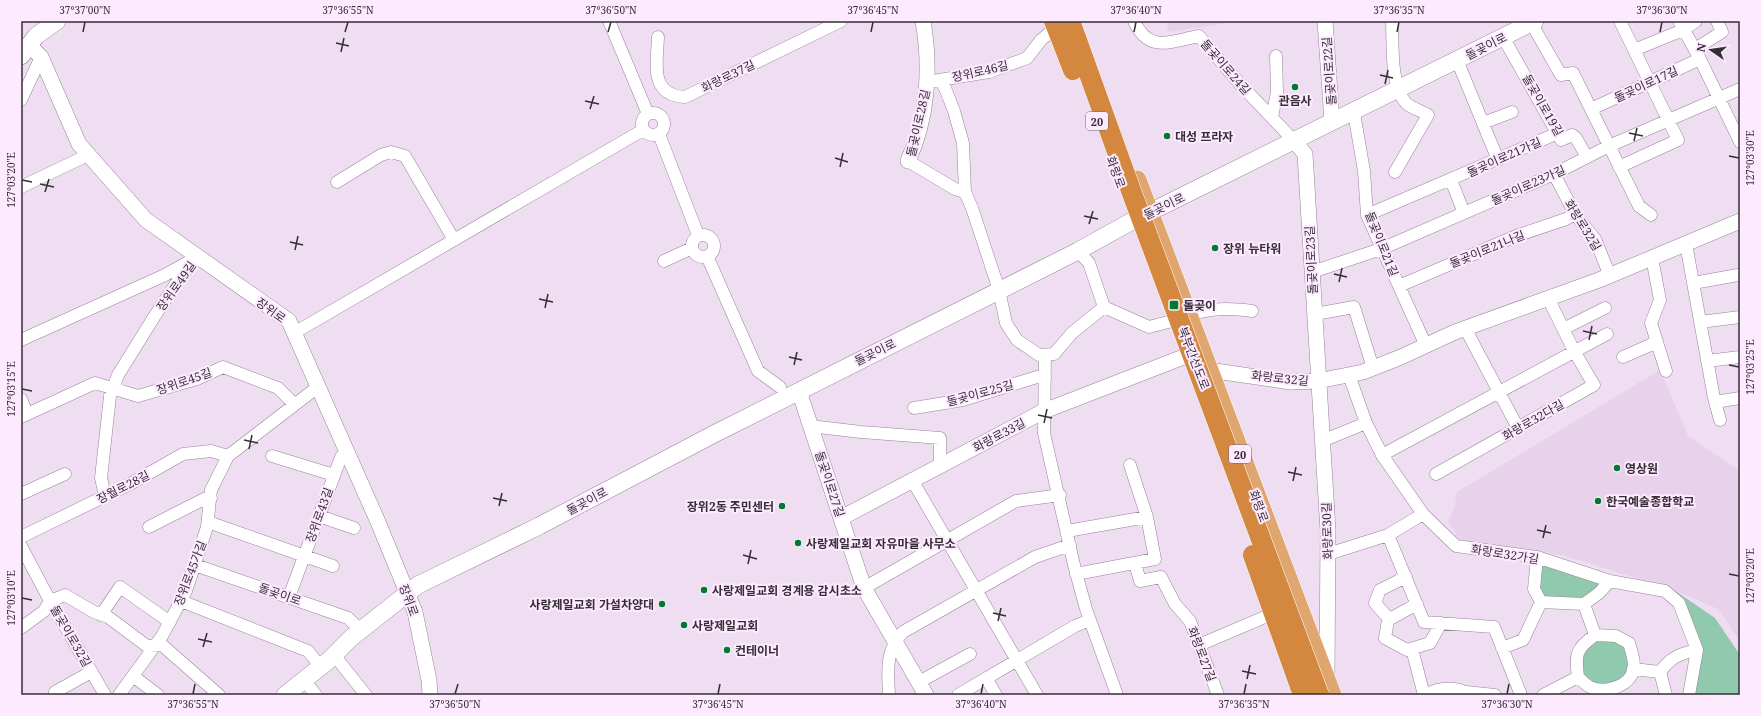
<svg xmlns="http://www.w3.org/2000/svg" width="1761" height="716" viewBox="0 0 1761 716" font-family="'Noto Serif','Noto Sans KR',serif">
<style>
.built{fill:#e8d1eb}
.green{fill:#91c9af}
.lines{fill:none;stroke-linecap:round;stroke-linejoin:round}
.minor-casing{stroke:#958497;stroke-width:13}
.tertiary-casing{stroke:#958497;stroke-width:16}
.secondary-casing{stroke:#958497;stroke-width:18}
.primary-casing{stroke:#fff;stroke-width:20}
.minor{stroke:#fff;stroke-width:12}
.tertiary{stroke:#fff;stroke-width:15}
.secondary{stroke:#fff;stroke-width:17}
.primary{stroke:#dfa66f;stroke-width:19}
.trunk-bridge-casing{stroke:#fff;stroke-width:21;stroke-linecap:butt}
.trunk-bridge{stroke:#d4883f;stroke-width:20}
.ticks{fill:none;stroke:#352e36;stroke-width:1.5}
.poi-dot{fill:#007a31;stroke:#fdeaff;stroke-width:1.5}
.labels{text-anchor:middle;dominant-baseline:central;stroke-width:4;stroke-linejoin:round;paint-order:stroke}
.shield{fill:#fdeaff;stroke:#716672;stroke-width:1}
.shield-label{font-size:11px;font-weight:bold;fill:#352e36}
.street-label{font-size:12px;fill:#352e36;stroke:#fdeaff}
.poi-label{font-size:12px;font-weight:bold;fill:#352e36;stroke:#fdeaff;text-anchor:start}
.neatline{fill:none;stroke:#352e36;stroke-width:1.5}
.ticks-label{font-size:10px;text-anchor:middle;fill:#352e36}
</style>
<rect width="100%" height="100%" fill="#efddf1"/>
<path class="built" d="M1167,21H1242L1168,32Z
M1660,370L1688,436L1740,471V641L1718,609L1674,590L1562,555L1462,543L1448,521L1454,509L1457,492Z"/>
<path class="green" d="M1537,557L1610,581L1584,604L1541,602Z
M1674,590L1715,618L1740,655V695H1689L1697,650L1679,603L1665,591Z
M1595,635L1629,643L1632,675L1603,690L1578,677L1580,647Z"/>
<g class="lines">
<g class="minor-casing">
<path id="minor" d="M609,21L648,114
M1134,21C1149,54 1171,41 1199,36L1241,85L1295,142
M1392,21C1393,43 1390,86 1406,103C1411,108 1422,111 1428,115L1395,172
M1530,21L1561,75L1573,73L1639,206L1651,215
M1679,21L1700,59L1740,142
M658,37C657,64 649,95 685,97L841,21
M1503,37L1561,140L1572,135L1576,138L1587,157
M1695,49L1722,32L1717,21
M1634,50L1683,30L1696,21
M1457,60L1498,160
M940,80L945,88L954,111L963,143L965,192L972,208L999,290L1006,323L1017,340L1039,355L1054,354L1072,333L1104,307
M933,81L989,72L1027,58L1041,40L1061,23
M21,100L41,57
M1591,109L1700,59
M642 124a11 11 0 1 1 22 0a11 11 0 1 1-22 0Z
M1354,113L1364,171L1367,215L1426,346
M1272,117L1277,92L1276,56
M1483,123L1512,112
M659,134L698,235
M908,161L955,189L965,192
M1619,167L1678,140L1620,21
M1554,174L1575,214L1595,239L1610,276
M1451,180L1464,213
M337,182L381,155L391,152L405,156L454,240
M21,187L88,155
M1367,215L1558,133
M692 246a11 11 0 1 1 22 0a11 11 0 1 1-22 0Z
M1686,244L1714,398L1720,420
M1078,251L1089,263L1104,307L1149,327L1172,321
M707,256L758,371L780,387
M1652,258L1660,300L1651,323L1666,371
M664,261L692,248
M1312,272L1381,249L1554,174L1609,146L1740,89
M1693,283L1738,275
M1399,286L1516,236L1566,219L1575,214
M1315,314L1354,307L1373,368
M1189,315C1212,308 1228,308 1252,311
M1700,322L1740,317
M1465,328L1518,428
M1563,329L1605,308
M294,333L643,130
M21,340L165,275L190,261
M1045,355L1044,433L1074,565L1086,609L1117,695
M1623,357L1657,342
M1707,361L1740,357
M1349,375L1366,423L1382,455L1423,514L1456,546L1537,557L1610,581L1665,591L1679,603L1697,650L1689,695
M21,399L27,414
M1715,402L1740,398
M914,408L963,400L1037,377H1045
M21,417L95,383L138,396L197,379L223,367L278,388L294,404
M810,426L861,432L940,438V466
M1322,441L1366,423
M1382,455L1607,334
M272,456L334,475
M1436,474L1594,385L1574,351L1548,298
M912,480L1037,695
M21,494L65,474
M105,496L101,478L110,396L118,375L154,317L177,282L196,257
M319,516L354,528
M208,522L333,566
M149,527L204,499L211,498
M1067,531L1147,517
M1388,535L1424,622L1494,627L1521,695
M21,537L130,484L183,454L211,451L228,456
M21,546L48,597L105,695
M1328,554L1388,535L1423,514
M1537,557L1534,589L1541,602
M1135,563L1140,581L1161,577L1175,604L1190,621L1218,695
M195,565L348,618L360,630
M1076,574L1155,559L1147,517L1130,465
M864,588L1016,501L1060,495
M289,597L341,457L347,451
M181,601L308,651L321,667
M1417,604L1388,620L1385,638L1407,650L1430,643L1441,623
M1584,604L1599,593L1610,581
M101,615L120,587L170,622
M1389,619L1375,603L1380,590L1406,577
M21,628L44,611L50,601L65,595L94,612L108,617L147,646L162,645L219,695
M1595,635L1616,636L1629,643C1632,653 1637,666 1631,676C1624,688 1602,693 1590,687C1586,685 1581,680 1578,677C1575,653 1576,649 1595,635Z
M1199,645L1279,611
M1502,648L1523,640L1541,602L1584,604L1595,635
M1412,649L1424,695
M334,655L366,695
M1633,669L1660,672C1671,657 1679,654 1697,650
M1660,672L1666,695
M133,676L158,695
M986,678L996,695
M304,680L316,695
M919,682L970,654
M55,692L91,672
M1466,692L1495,695
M119,695L162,636L186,591L207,527L211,490L228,456L319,386
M889,695C888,672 885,650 903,632L1035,557L1070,545
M958,695L1075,626L1090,620
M1425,695C1440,687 1456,686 1471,695
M1543,695L1578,677"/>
</g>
<g class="tertiary-casing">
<path id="tertiary" d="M1325,21L1332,122
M21,46L34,50L41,57L79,144L146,220L289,321L378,522L415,612L429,680L430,695
M1295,142L1305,154L1328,531L1327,676
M908,161C928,118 931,67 923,21
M1209,370L1291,382L1318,381L1363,372L1401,357L1455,332L1599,280L1740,221
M799,391L864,588L926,695
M841,518L1044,411L1186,356"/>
</g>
<g class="secondary-casing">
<path id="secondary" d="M21,56L36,36L57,21
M285,695L328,661L351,638L418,585L539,526L714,434L1078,251L1134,220L1535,21"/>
</g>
<g class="primary-casing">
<path id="primary" d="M1137,180L1332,695"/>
</g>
<use href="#minor" class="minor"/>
<use href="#tertiary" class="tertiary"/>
<use href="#secondary" class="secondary"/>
<use href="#primary" class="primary"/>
<g class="trunk-bridge-casing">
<path id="trunk-bridge" d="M1054,21L1073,70
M1070,21L1133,196L1319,695
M1253,555L1303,695"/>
</g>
<use href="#trunk-bridge" class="trunk-bridge"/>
</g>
<path class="ticks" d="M83,32L85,22M345,32L348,22M608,32L611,22M871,32L873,22M1134,32L1136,22M1397,32L1399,22M1660,32L1662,22M336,43L349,46M341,52L344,38M1380,75L1393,78M1385,84L1388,70M585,101L599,104M590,109L594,96M1629,133L1643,136M1634,141L1637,128M1729,156L1739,158M835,158L848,162M840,167L843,153M22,180L32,182M40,184L54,187M45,192L49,179M1084,216L1098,219M1089,224L1093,211M290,242L303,245M295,250L298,236M1334,274L1347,277M1339,282L1342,268M539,299L553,302M545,308L548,294M1583,331L1597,334M1589,340L1592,326M789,357L802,360M794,365L797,352M1729,365L1739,367M22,389L32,391M1038,415L1052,418M1044,423L1047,409M244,440L258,443M249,449L252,435M1288,472L1302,475M1293,481L1296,467M493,498L507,501M499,506L502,493M1537,530L1551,533M1543,538L1546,525M743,555L757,559M748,564L751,550M1729,574L1739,576M22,598L32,600M993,613L1006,616M998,621L1001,608M198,639L212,642M203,647L207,633M1242,671L1256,674M1247,679L1250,665M193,694L195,684M455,694L458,684M718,694L720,684M981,694L983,684M1244,694L1246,684M1507,694L1509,684"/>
<g class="poi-dot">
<circle cx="1295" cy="87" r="4"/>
<circle cx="1167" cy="136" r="4"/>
<circle cx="1215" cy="248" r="4"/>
<rect x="1169" y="300" width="10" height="10" rx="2"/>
<circle cx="1617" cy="468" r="4"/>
<circle cx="1598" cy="501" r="4"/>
<circle cx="782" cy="506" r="4"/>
<circle cx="798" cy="543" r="4"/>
<circle cx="704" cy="590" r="4"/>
<circle cx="662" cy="604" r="4"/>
<circle cx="684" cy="625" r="4"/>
<circle cx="727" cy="650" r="4"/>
</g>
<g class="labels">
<g class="shield">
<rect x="1086" y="112" width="22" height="18" rx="3"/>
<rect x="1229" y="445" width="22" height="18" rx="3"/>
</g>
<g class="shield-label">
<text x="1097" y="121">20</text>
<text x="1240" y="454">20</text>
</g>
<g class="street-label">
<text transform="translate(1486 46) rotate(-27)">돌곶이로</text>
<text transform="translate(1226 67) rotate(49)">돌곶이로24길</text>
<text transform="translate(980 71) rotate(-13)">장위로46길</text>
<text transform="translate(1329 71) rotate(-94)">돌곶이로22길</text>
<text transform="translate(728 76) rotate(-26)">화랑로37길</text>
<text transform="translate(1646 84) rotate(-25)">돌곶이로17길</text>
<text transform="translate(1543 105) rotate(60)">돌곶이로19길</text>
<text transform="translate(918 123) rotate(-77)">돌곶이로28길</text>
<text transform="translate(1504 157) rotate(-24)">돌곶이로21가길</text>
<text transform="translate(1116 172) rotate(70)">화랑로</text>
<text transform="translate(1528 185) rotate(-24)">돌곶이로23가길</text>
<text transform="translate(1164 206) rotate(-26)">돌곶이로</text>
<text transform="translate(1583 225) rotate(58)">화랑로32길</text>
<text transform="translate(1382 244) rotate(68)">돌곶이로21길</text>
<text transform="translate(1487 249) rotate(-22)">돌곶이로21나길</text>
<text transform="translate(1311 260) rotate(-93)">돌곶이로23길</text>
<text transform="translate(176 286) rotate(-54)">장위로49길</text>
<text transform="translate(271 310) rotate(36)">장위로</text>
<text transform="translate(875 352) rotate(-26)">돌곶이로</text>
<text transform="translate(1194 358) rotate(69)">북부간선도로</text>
<text transform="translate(1280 378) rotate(6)">화랑로32길</text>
<text transform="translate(184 381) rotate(-19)">장위로45길</text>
<text transform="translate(980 393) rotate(-15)">돌곶이로25길</text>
<text transform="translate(1533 420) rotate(-30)">화랑로32다길</text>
<text transform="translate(999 435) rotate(-28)">화랑로33길</text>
<text transform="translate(830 484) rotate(72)">돌곶이로27길</text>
<text transform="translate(123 487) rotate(-27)">장월로28길</text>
<text transform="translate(587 501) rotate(-28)">돌곶이로</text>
<text transform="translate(1259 506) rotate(70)">화랑로</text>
<text transform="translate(319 515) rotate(-70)">장위로43길</text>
<text transform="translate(1327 531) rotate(-92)">화랑로30길</text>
<text transform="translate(1505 554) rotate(9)">화랑로32가길</text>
<text transform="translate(190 573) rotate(-69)">장위로45가길</text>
<text transform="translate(280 594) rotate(19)">돌곶이로</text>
<text transform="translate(409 600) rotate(70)">장위로</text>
<text transform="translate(71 636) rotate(60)">돌곶이로32길</text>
<text transform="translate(1202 654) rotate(69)">화랑로27길</text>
</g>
<g class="poi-label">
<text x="1295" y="100" text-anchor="middle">관음사</text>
<text x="1175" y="136">대성 프라자</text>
<text x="1223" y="248">장위 뉴타워</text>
<text x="1183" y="305">돌곶이</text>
<text x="1625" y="468">영상원</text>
<text x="1606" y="501">한국예술종합학교</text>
<text x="774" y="506" text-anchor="end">장위2동 주민센터</text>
<text x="806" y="543">사랑제일교회 자유마을 사무소</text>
<text x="712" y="590">사랑제일교회 경계용 감시초소</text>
<text x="654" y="604" text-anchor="end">사랑제일교회 가설차양대</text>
<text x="692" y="625">사랑제일교회</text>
<text x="735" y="650">컨테이너</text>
</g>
</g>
<rect width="1761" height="716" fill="none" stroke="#fdeaff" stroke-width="44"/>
<g transform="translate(1711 50) rotate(283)" stroke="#fdeaff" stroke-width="3" paint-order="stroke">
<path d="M0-3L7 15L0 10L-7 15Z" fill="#352e36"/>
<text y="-6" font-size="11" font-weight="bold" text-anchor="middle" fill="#352e36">N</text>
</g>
<rect x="22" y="22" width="1717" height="672" class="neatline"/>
<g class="ticks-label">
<text x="85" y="14">37°37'00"N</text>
<text x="348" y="14">37°36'55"N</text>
<text x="611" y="14">37°36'50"N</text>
<text x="873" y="14">37°36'45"N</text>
<text x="1136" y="14">37°36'40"N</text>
<text x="1399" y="14">37°36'35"N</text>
<text x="1662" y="14">37°36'30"N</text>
<text transform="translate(1750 158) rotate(-90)" y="4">127°03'30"E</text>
<text transform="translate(11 180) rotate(-90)" y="4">127°03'20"E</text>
<text transform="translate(1750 367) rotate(-90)" y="4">127°03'25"E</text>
<text transform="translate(11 389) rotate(-90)" y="4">127°03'15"E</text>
<text transform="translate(1750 576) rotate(-90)" y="4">127°03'20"E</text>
<text transform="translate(11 598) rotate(-90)" y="4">127°03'10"E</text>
<text x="193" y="708">37°36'55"N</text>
<text x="455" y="708">37°36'50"N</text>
<text x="718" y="708">37°36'45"N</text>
<text x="981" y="708">37°36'40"N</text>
<text x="1244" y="708">37°36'35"N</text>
<text x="1507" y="708">37°36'30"N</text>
</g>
</svg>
